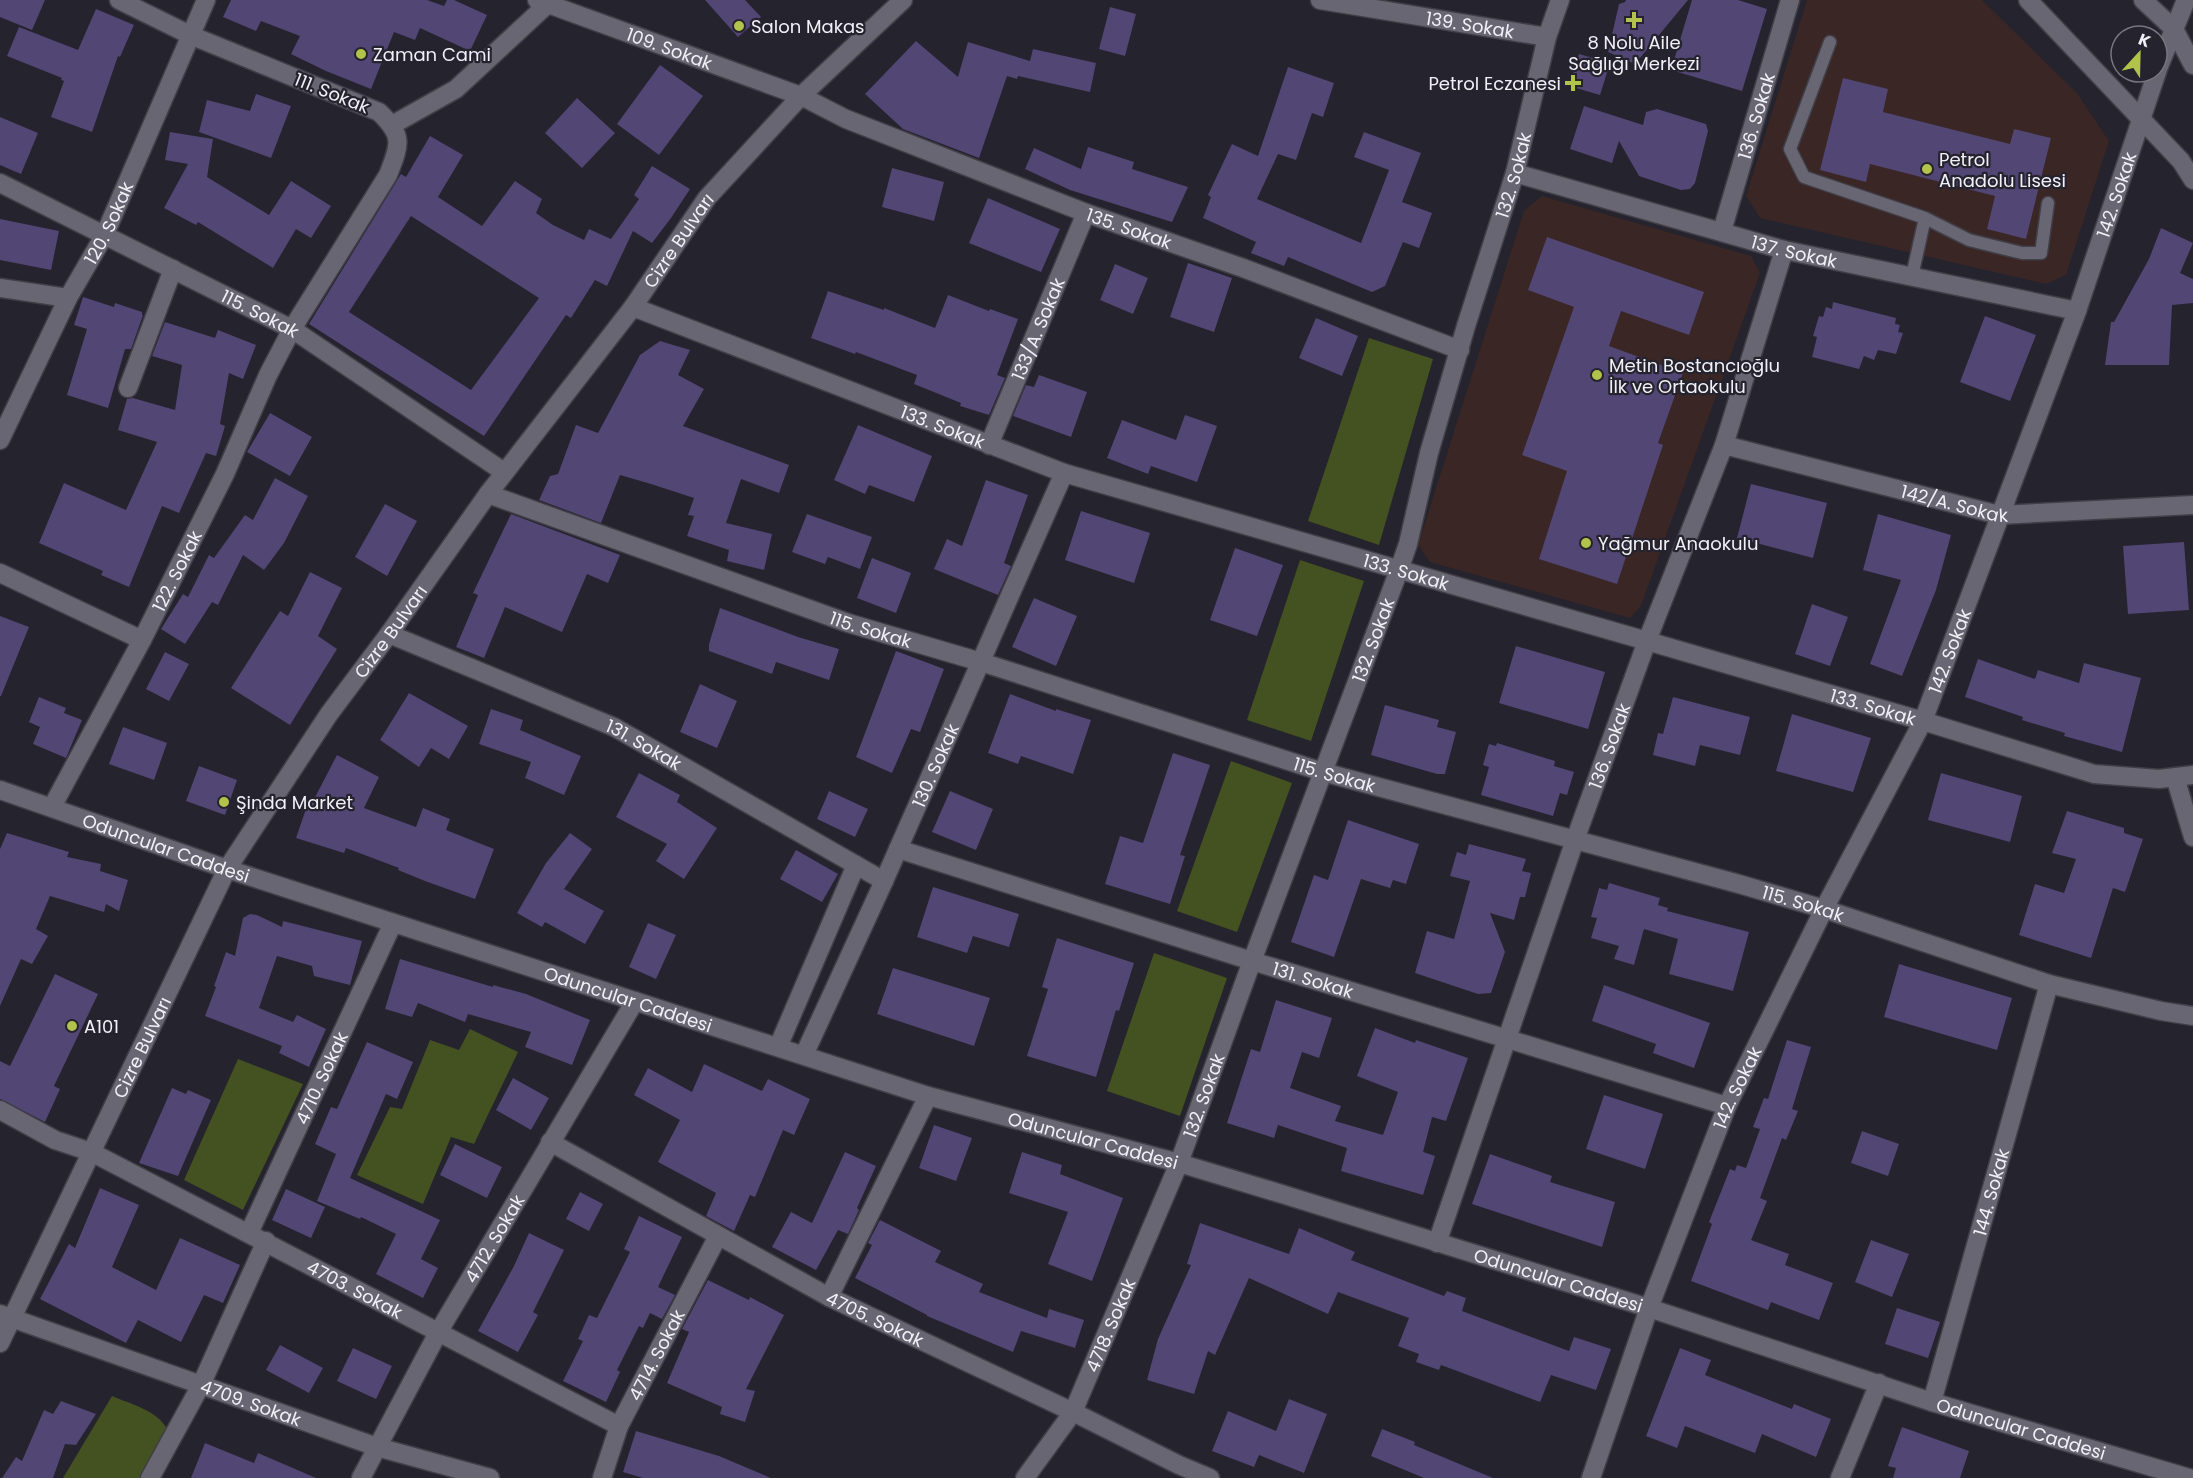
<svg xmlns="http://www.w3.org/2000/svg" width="2193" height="1478" viewBox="0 0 2193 1478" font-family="Poppins,sans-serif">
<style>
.education{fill:#392625}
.green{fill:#445121}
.building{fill:#514674;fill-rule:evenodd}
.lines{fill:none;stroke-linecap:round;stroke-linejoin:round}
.lane-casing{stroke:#403e47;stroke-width:15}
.street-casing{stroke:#403e47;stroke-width:21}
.secondary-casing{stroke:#403e47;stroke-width:21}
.lane{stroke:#686672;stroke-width:12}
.street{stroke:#686672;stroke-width:18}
.secondary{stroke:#686672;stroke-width:18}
.poi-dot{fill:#b2c34c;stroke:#25232d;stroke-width:2}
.labels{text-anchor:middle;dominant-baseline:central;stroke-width:4.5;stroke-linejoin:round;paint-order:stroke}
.street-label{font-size:18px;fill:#f2f0f7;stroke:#25232d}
.poi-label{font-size:18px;fill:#f2f0f7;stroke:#25232d;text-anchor:start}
</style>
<rect width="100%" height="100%" fill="#25232d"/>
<path class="education" d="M1807,0H1982L2077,93L2109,141L2066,275L2046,284L1760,218L1746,196Z
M1542,196L1751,256L1760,273L1641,606L1630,618L1430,562L1418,545L1524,211Z"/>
<path class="green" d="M1369,338L1433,359L1379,545L1308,521Z
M1300,560L1364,581L1311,741L1247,720Z
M1231,761L1292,783L1237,932L1177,911Z
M1154,953L1227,978L1180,1116L1107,1091Z
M470,1029L518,1052L474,1144L451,1137L423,1204L357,1175L390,1107L402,1109L430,1040L459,1050Z
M238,1059L303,1084L243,1210L184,1180Z
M112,1396C130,1404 157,1410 167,1429L141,1478H63Z"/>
<path class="building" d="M0,0H45L32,30L0,17Z
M231,0H427L444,6L447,0H454L487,15L470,51L420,28L415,40L394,32L371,89L326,71L291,54L300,36L261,21L256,31L223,17Z
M705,0H745L761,17L738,37Z
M1626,0H1688L1635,64L1608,52L1619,4L1625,2Z
M1692,0H1738L1767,9L1742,91L1671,70Z
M1110,7L1136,14L1125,56L1099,49Z
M96,9L134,25L120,57L118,56L92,132L51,117L64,81L61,80L62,78L7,56L19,27L78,50Z
M916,41L958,77L968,42L1030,61L1033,49L1096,63L1090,92L1018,76L1017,79L1007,76L979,158L903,129L865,94Z
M1579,54L1610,63L1600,95L1569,86Z
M660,65L703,96L659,155L617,124Z
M1288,67L1334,83L1323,117L1312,113L1296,160L1278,154L1257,199L1361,243L1389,170L1354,157L1364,132L1421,153L1402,202L1432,213L1419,248L1403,242L1385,286L1372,292L1288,257L1284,266L1251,253L1256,242L1203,218L1211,197L1208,195L1232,144L1258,156Z
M1843,78L1888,89L1883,112L2010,144L2014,129L2051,138L2026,239L1987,229L1995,196L1870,164L1866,182L1820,170Z
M256,94L291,106L271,158L199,132L207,100L250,111Z
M577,98L615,133L582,168L545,133Z
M1584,106L1643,125L1646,112L1657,109L1706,124L1708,131L1695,183L1690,189L1681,190L1639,176L1619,141L1612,163L1570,149Z
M0,117L38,133L21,174L0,165Z
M170,132L213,139L207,177L269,215L291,181L331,206L311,238L296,229L273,268L198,222L196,225L164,208L188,164L165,160Z
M430,136L463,155L438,197L482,226L515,181L542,199L536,213L553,225L584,240L589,229L611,239L639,199L634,195L652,166L690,189L671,218L652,243L633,231L607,286L595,280L571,318L566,315L484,436L309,324L401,174L406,177ZM411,216L539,298L471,390L349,312Z
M1088,147L1134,162L1132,169L1188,187L1172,222L1070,190L1025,169L1034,148L1081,169Z
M892,168L944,182L934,221L882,207Z
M988,198L1060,229L1041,272L969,243Z
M0,219L59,231L51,270L0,260Z
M2161,228L2193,243L2180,273L2193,279V303L2172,305L2169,365H2105L2111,322H2114L2149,259Z
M1547,237L1704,292L1689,335L1621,311L1609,346L1683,373L1658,443L1663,445L1617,584L1539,559L1567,471L1522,455L1574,307L1528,290Z
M1188,263L1232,278L1214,332L1170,317Z
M1115,264L1148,278L1133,314L1100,300Z
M828,291L884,310V308L935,328L948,295L989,311L990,309L1018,319L997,375L1005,378L989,415L960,406L961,403L914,384L917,375L856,352L855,354L811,338Z
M83,297L114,307L115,303L142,312V315H143L131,349H125L108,408L67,395L87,329L74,325Z
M1833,302L1896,318L1895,324L1900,325L1898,332L1903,333L1896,354L1878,350L1874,360L1864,356L1859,369L1812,357L1817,337L1813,336L1819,316L1823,317L1826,307L1832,309Z
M1985,316L2036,335L2010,401L1960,382Z
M1316,318L1358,336L1342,376L1299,358Z
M165,322L215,338L218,330L256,345L243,379L229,373L220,424L225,426L216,456L206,453L179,513L162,506L129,587L101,575L103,571L39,543L64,483L126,510L157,442L118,430L127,399L133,398L175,410L182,365L152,356Z
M660,341L690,350L678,375L704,389L683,426L789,465L779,493L741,479L726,523L772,534L764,570L727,561L729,550L687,536L694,516L688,515L694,498L651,484L620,475L601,523L539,500L550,476L558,474L576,425L598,433L640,355Z
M1039,375L1087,392L1071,437L1013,416L1026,385L1034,387Z
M270,413L312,437L290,476L247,452Z
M1185,415L1217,426L1197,482L1151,466L1148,474L1107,458L1122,420L1176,440Z
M858,425L932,456L914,502L869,485L865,494L834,480Z
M275,478L308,496L284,543L264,570L243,555L218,605L212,602L185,644L161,629L183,594L188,597L209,555L214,558L245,515L253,520Z
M986,480L1028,495L1004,563L1011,566L998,595L934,569L947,539L962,546Z
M1751,484L1827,503L1813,558L1737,538Z
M385,504L417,521L387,576L355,557Z
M1081,511L1150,533L1134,583L1065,560Z
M511,514L620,555L608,583L587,574L562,632L505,607L484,658L456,647L478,595L473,593Z
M807,514L872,537L860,569L828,557L825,564L792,552Z
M1878,514L1951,535L1936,590L1902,676L1870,664L1901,580L1863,570Z
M2184,542L2189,610L2128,614L2123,546Z
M1235,548L1283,565L1257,636L1210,620Z
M872,558L911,573L896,613L857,598Z
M310,572L342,588L318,636L337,649L290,725L231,688L280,611L288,616Z
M1034,598L1077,616L1056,666L1012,647Z
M1812,604L1848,617L1830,666L1795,654Z
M720,608L798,637L839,649L829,680L776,662L772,674L709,651V644Z
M0,616L29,627L1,696H0Z
M1516,646L1605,672L1588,729L1499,703Z
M896,651L944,669L920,732L911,729L892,773L856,757Z
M165,652L189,664L169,701L146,689Z
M1978,659L2035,679L2038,670L2079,683L2084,663L2141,678L2122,752L2064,736L2065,733L2022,720L2023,717L1965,697Z
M700,684L737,701L717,748L680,732Z
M409,693L468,726L449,759L431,748L419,767L380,740Z
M1010,694L1056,711V709L1091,720L1073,774L1021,756L1018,764L988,753Z
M39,697L66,708L64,713L82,720L66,758L33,744L40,727L29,722Z
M1673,697L1750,717L1740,755L1700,745L1695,766L1653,755L1658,733L1663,734Z
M1385,705L1439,720L1437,727L1456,732L1445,774H1437L1371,755Z
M491,709L523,720L520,730L581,756L564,795L525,778L531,762L479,744Z
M1792,714L1871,738L1853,792L1776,771Z
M123,727L167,743L154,780L109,764Z
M1497,743L1555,761L1554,766L1574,772L1567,795L1560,793L1553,816L1481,795L1489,767L1483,765L1489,744L1496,746Z
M1173,753L1210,765L1180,855L1185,856L1170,904L1105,884L1120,836L1143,843Z
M337,755L379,777L364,808L416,827L423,808L450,819L446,830L494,849L475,899L425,881L398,870L399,868L346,848L344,853L296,838L307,806L310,807Z
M199,766L237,780L225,815L186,801Z
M639,773L680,795L677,802L717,828L684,879L656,861L667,844L616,817Z
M1941,773L2022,796L2010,842L1928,820Z
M829,791L868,809L855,837L817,819Z
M950,791L993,809L976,850L932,832Z
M2067,811L2124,828V833L2143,839L2125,892L2113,888L2091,958L2019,935L2035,884L2064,893L2076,859L2052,853Z
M1348,820L1419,844L1406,884L1393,880L1390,888L1361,879L1334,957L1291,942L1314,875L1328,880Z
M7,833L69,852L67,857L101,864L100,871L128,880L119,911L106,904L104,912L50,896L36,929L48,936L32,964L21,959L0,1006V849Z
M570,833L592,849L564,889L604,911L585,944L545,922L542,927L517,913L546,863Z
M1469,844L1526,859L1522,871L1531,873L1525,897H1520L1514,920L1490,913L1505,952L1491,993L1478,994L1415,973L1427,931L1454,939L1470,881L1450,876L1457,852L1466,855Z
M796,850L838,874L822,902L780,879Z
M1609,883L1660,898L1658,905L1668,908L1667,911L1749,932L1733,991L1669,974L1678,939L1644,929L1634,965L1614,959L1619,946L1591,938L1597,918L1591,917L1599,888L1607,890Z
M933,887L1019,914L1009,947L973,936L967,953L917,937Z
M250,914L257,915L282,927L283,921L362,941L350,985L314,976L312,966L277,956L259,1008L293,1022L297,1015L326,1029L309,1067L279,1053L282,1046L205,1016L216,987L214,986L226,952L235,956L243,918Z
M648,923L676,935L656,979L629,967Z
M1057,938L1134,963L1119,1011L1116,1010L1096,1077L1027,1056L1048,989L1042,987Z
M400,959L493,987V985L526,994L590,1020L572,1065L525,1047L531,1032L468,1014L465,1022L418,1003L412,1017L385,1009Z
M1899,964L2012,998L1997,1050L1884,1017Z
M893,968L990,998L974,1046L877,1014Z
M55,974L98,994L54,1086L60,1089L45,1122L0,1099V1061L10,1066Z
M1604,985L1710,1023L1694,1068L1653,1053L1656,1044L1592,1021Z
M1276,1000L1332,1018L1319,1058L1302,1052L1290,1088L1341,1106L1335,1121L1383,1135L1398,1092L1357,1076L1375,1028L1415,1043L1416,1040L1468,1058L1446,1121L1432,1117L1423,1152L1435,1156L1423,1195L1341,1171L1347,1148L1278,1125L1274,1138L1227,1123L1251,1049L1260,1052Z
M1787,1040L1811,1047L1792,1109L1798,1111L1786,1140L1782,1138L1760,1198L1767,1201L1751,1240L1789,1254L1785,1265L1833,1283L1819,1320L1771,1302L1768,1310L1691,1281L1712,1224L1709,1222L1730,1169L1735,1171L1737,1165L1746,1168L1760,1129L1753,1127L1764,1098L1768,1099Z
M367,1042L413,1062L397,1099L386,1094L350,1178L440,1220L421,1259L438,1268L423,1298L376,1274L396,1234L361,1217L360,1219L317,1201L336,1154L315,1144L331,1107L337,1109Z
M704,1064L762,1091L768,1079L810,1099L794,1135L783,1130L755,1197L750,1195L734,1231L706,1216L716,1193L658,1162L680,1120L634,1095L648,1068L692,1092Z
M513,1078L549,1098L531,1130L496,1110Z
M172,1088L186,1094L188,1090L211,1100L178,1176L139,1163Z
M1604,1095L1663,1114L1645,1169L1586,1149Z
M934,1125L972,1138L956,1181L919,1168Z
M1862,1131L1899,1144L1888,1176L1851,1163Z
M455,1144L502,1167L487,1198L440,1175Z
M845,1152L876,1166L857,1208L859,1210L848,1234L838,1230L816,1270L772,1247L791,1212L812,1223Z
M1022,1152L1062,1165L1060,1174L1123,1198L1092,1281L1048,1264L1068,1212L1009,1193Z
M1490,1154L1552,1176L1550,1182L1615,1202L1602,1247L1472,1204Z
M100,1188L139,1205L112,1267L156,1290L180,1238L240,1265L223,1303L204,1295L181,1342L138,1320L126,1343L40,1299L69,1244L75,1248Z
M286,1189L325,1207L311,1238L272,1220Z
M580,1192L603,1204L589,1231L566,1219Z
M639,1216L682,1237L658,1287L675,1295L662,1319L650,1313L643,1328L639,1326L617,1370L620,1372L606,1402L563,1381L583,1341L578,1339L589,1315L597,1318L630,1252L624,1249Z
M880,1220L941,1251L935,1262L983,1284L979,1292L1047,1318L1049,1309L1084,1320L1075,1348L1021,1331L1013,1352L927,1316V1315L855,1278L872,1245L868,1243Z
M1200,1223L1289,1254L1299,1228L1355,1252L1351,1260L1444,1296L1447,1291L1466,1298L1462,1311L1569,1351L1574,1337L1611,1349L1596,1390L1551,1375L1540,1402L1441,1365L1439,1370L1416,1362L1419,1354L1398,1346L1409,1318L1338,1292L1328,1314L1249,1278L1215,1355L1208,1351L1194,1394L1147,1380L1158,1339L1191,1265L1187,1264Z
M529,1233L564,1250L533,1312L538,1315L518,1352L478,1331L514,1266Z
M1871,1240L1909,1254L1892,1297L1855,1282Z
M708,1280L749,1300L750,1297L784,1315L746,1389L755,1391L745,1422L720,1414L722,1407L667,1383L689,1332L682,1329Z
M1897,1308L1940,1322L1928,1358L1885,1344Z
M280,1345L323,1368L309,1393L266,1370Z
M353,1348L392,1366L376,1399L337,1381Z
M1680,1348L1711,1360L1705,1375L1792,1409L1794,1404L1831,1419L1816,1457L1762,1434L1755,1453L1685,1426L1677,1448L1646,1436Z
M1289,1399L1327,1414L1304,1473L1259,1455L1254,1467L1212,1451L1228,1411L1276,1431Z
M61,1401L96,1414L76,1445L65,1444L53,1478H2L16,1457L22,1461L44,1410L53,1414Z
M1902,1427L1969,1451L1960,1478H1893L1896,1468L1888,1466Z
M1382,1429L1415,1442L1414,1445L1493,1478H1424L1371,1456Z
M636,1431L719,1456L771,1478H643L623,1472Z
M205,1443L254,1463L258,1453L316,1478H191Z"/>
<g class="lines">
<g class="lane-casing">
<path id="lane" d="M1830,42L1790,149L1804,177L1925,218L1969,240L2022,253H2041L2048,203
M1912,276L1925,218"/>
</g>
<g class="street-casing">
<g id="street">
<path id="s1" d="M1320,0L1547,37"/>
<path d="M2157,71L2186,0"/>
<path id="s2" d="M801,96L846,119L1086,213L1243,268L1460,350"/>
<path d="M392,125L456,89L552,0"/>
<path id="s3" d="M1515,173L1784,250L2077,311"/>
<path id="s4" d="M0,183L292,329L504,472"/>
<path id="s5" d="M1722,231L1790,0"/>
<path d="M0,288L68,298"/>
<path id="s6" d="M633,307L1064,473L1647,641L1923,721L2094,774L2159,779L2193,775"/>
<path d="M128,388L173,269"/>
<path id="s7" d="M0,440L68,298L105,234L206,0"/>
<path id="s8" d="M989,445L1086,213"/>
<path id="s9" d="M1724,445L1999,515L2193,505"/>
<path id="s10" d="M488,494L848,623L981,662L1323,772L1739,884L1824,909L2049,984L2161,1011L2193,1016"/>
<path d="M0,573L142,640"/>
<path id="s11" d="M389,634L614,727L884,881"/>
<path d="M2175,777L2193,837"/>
<path id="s12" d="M52,807L142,640L225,474L268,375L292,329L388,175C400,144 404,136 379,112L190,35L119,0"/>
<path id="s13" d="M898,849L1252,961L1727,1106"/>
<path d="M778,1047L856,865"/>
<path id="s14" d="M804,1055L884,881L1064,473"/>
<path id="s15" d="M0,1110L55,1140L91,1152L619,1426"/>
<path id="s16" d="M550,1142L829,1297L1073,1412L1179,1465L1210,1478"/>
<path id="s17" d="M249,1233L393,923"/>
<path id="s18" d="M1437,1243L1575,840L1647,641L1724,445L1784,250"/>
<path d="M829,1297L928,1096"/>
<path id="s19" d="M0,1314L377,1447L490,1478"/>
<path id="s20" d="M1932,1402L2049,984"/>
<path d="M150,1478L201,1385L266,1241"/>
<path id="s21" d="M361,1478L439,1331L635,1001"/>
<path id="s22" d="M602,1478L619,1426L718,1236"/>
<path id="s23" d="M1025,1478L1073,1412L1179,1163L1252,961L1399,570L1408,544L1429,453L1466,326L1515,173L1547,37L1560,0"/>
<path id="s24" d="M1591,1478L1649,1308L1727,1106L1824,909L1923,721L2077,311L2157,72"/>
<path d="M1840,1478L1879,1383"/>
</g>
</g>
<g class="secondary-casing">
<g id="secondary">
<path id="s25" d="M537,0L801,96"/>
<path d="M2028,0L2181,161L2193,180"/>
<path d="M2143,0L2174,29L2193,65"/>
<path id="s26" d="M0,790L227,869L928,1096L1179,1163L1285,1195L1649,1308L1932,1402L2189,1478"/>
<path id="s27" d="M0,1343L227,869L329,714L389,634L488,494L633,307L707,198L801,96L903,0"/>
</g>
</g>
<use href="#lane" class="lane"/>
<use href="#street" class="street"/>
<use href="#secondary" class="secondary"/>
</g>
<g class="poi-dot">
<path d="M1631 11h6v6h6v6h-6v6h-6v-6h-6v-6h6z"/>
<circle cx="739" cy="26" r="6"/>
<circle cx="361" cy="54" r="6"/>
<path d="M1570 74h6v6h6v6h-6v6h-6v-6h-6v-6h6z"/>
<circle cx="1927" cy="169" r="6"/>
<circle cx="1597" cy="375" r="6"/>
<circle cx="1586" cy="543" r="6"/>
<circle cx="224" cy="802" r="6"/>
<circle cx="72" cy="1026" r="6"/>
</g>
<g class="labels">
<g class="street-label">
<text stroke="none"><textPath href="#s1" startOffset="152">139. Sokak</textPath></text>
<text stroke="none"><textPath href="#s25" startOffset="141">109. Sokak</textPath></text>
<text transform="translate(332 93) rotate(22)">111. Sokak</text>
<text stroke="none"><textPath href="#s5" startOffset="120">136. Sokak</textPath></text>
<text stroke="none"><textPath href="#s23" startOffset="1396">132. Sokak</textPath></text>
<text stroke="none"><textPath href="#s24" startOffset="1389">142. Sokak</textPath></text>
<text stroke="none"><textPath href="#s7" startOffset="243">120. Sokak</textPath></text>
<text stroke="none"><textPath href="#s2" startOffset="354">135. Sokak</textPath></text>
<text stroke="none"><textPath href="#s27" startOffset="1300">Cizre Bulvarı</textPath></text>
<text stroke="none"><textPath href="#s3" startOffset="290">137. Sokak</textPath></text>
<text stroke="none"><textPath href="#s4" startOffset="291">115. Sokak</textPath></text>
<text stroke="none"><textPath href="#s8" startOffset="126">133/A. Sokak</textPath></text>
<text stroke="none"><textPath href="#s6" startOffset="332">133. Sokak</textPath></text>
<text stroke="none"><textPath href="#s9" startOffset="238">142/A. Sokak</textPath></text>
<text stroke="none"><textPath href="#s12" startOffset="267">122. Sokak</textPath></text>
<text stroke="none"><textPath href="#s6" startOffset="818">133. Sokak</textPath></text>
<text stroke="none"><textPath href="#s10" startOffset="406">115. Sokak</textPath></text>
<text stroke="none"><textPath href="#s27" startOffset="814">Cizre Bulvarı</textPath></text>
<text stroke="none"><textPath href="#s23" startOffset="910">132. Sokak</textPath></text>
<text stroke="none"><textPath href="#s24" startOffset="903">142. Sokak</textPath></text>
<text stroke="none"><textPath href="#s6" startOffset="1304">133. Sokak</textPath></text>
<text stroke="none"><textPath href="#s11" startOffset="278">131. Sokak</textPath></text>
<text stroke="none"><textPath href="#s18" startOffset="526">136. Sokak</textPath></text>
<text stroke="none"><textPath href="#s14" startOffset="318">130. Sokak</textPath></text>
<text stroke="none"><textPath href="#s10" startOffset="892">115. Sokak</textPath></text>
<text stroke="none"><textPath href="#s26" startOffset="176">Oduncular Caddesi</textPath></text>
<text stroke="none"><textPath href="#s10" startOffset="1378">115. Sokak</textPath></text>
<text stroke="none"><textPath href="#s13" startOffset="435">131. Sokak</textPath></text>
<text stroke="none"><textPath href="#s26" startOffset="662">Oduncular Caddesi</textPath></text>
<text stroke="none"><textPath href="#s27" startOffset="328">Cizre Bulvarı</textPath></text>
<text stroke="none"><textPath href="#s17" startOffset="171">4710. Sokak</textPath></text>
<text stroke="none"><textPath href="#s24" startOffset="417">142. Sokak</textPath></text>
<text stroke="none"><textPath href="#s23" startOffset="424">132. Sokak</textPath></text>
<text stroke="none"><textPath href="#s26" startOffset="1148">Oduncular Caddesi</textPath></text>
<text stroke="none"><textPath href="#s20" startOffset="218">144. Sokak</textPath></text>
<text stroke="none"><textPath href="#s21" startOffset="274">4712. Sokak</textPath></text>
<text stroke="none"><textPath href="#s26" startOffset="1634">Oduncular Caddesi</textPath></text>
<text stroke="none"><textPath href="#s15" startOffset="398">4703. Sokak</textPath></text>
<text stroke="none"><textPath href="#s16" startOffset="370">4705. Sokak</textPath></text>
<text stroke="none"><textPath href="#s23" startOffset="176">4718. Sokak</textPath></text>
<text stroke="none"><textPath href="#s22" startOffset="135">4714. Sokak</textPath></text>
<text stroke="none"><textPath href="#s19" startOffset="266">4709. Sokak</textPath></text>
<text stroke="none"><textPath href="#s26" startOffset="2120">Oduncular Caddesi</textPath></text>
</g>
<g class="poi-label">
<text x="751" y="26">Salon Makas</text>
<text x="1634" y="42" text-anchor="middle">8 Nolu Aile<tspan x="1634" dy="21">Sağlığı Merkezi</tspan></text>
<text x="373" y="54">Zaman Cami</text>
<text x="1561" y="83" text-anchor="end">Petrol Eczanesi</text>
<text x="1939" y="159">Petrol<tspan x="1939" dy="21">Anadolu Lisesi</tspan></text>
<text x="1609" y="365">Metin Bostancıoğlu<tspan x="1609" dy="21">İlk ve Ortaokulu</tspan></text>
<text x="1598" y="543">Yağmur Anaokulu</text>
<text x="236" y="802">Şinda Market</text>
<text x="84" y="1026">A101</text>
</g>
</g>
<g transform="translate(2139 54) rotate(22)"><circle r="28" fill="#25232d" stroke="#77757e" stroke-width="1.5"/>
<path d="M0-4.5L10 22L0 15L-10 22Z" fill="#b2c34c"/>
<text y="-9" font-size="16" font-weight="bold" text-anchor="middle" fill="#f2f0f7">K</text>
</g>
</svg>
